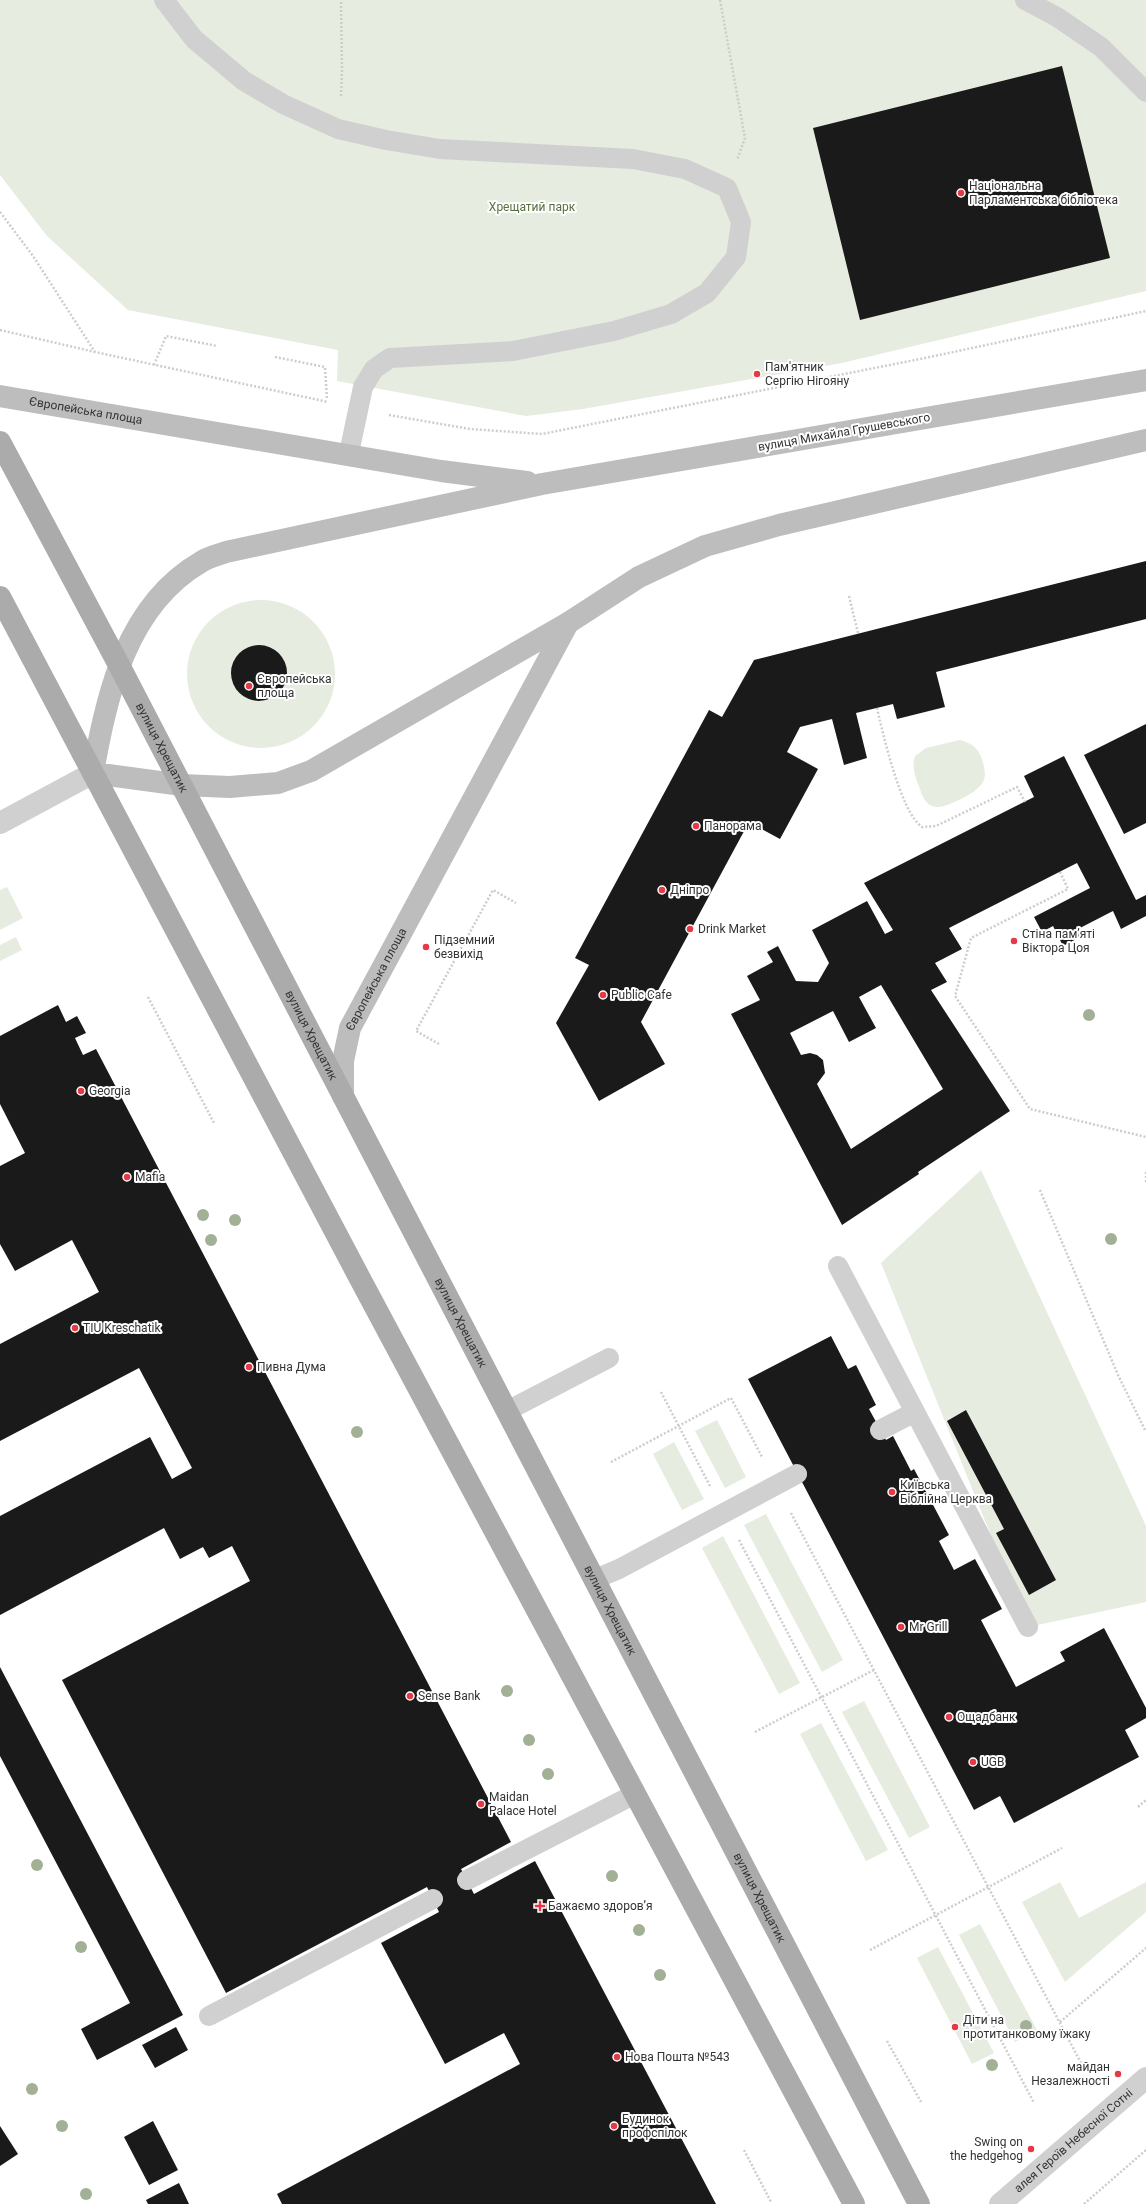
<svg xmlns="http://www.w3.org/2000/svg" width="1146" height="2204" viewBox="0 0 1146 2204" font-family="Roboto,sans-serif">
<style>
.green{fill:#e6ecdf}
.building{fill:#1a1a1a;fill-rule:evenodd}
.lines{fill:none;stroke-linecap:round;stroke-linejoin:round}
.path{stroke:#cdcdcd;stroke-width:2.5;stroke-dasharray:2 2;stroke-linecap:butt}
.lane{stroke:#d0d0d0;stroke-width:20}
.street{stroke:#d0d0d0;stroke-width:22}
.secondary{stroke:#bdbdbd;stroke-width:22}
.primary{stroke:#ababab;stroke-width:22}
.tree{fill:#a2b095}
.poi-dot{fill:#e63946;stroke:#fff;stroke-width:1.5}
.labels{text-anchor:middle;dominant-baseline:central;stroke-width:4;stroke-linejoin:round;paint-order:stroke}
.poi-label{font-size:12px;fill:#333;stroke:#fff;text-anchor:start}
.park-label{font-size:12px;fill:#56703f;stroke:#fff}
.street-label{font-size:12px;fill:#333;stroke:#fff}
</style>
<rect width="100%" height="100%" fill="#fff"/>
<path class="green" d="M0,0H1146V291L842,363L583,409L526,416L337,381L338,350L128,310L47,236L0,175Z
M187 674a74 74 0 1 1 148 0a74 74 0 1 1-148 0Z
M960,740C972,743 978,748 982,759C984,766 986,774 984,780C980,789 970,794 963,798C944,807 928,816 920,789C916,778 911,768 915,756L926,748Z
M7,887L23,918L0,930V890Z
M16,937L22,950L0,961V945Z
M981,1170L1146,1526V1602L1028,1627L881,1263Z
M717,1420L746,1477L725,1488L695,1431Z
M674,1442L704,1499L682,1510L653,1454Z
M766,1514L843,1660L822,1672L744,1525Z
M723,1536L800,1683L779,1694L702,1548Z
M864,1701L930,1827L909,1838L842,1712Z
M821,1723L888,1850L866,1861L800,1734Z
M1060,1882L1079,1918L1146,1882V1912L1065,1982L1022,1902Z
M980,1924L1037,2030L1015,2042L959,1935Z
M938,1947L994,2053L972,2064L917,1958Z"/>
<path class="building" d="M1062,66L1110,258L860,320L813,128Z
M1146,561V619L936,672L945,707L897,719L893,704L856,713L867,758L844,765L832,719L800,727L787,752L818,769L780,839L749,822L641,1022L665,1064L599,1101L556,1023L589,965L575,958L709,710L722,717L754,660Z
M231 673a28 28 0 1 1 56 0a28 28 0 1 1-56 0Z
M1146,724V823L1124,834L1084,755Z
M1064,756L1136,900L1146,895V916L1121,929L1113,911L1080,928L1084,935L1063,946L1053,926L1042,932L1034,917L1090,888L1077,863L949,928L962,949L935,963L947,982L931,990L1010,1111L918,1172L919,1174L842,1225L731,1014L760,1000L747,976L773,962L767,952L778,946L796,981L818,982L829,963L812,930L867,901L885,934L893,930L864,883L1034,797L1024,776ZM881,985L943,1089L851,1149L817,1084L825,1073L823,1060L817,1055L810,1053L801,1055L790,1033L833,1011L849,1042L876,1028L859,997Z
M58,1005L66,1022L77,1016L86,1033L75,1038L83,1055L96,1049L511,1842L461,1869L474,1894L535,1861L716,2204H282L277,2194L520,2064L504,2033L445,2064L381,1943L439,1912L427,1887L226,1993L62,1680L250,1581L232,1546L209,1558L203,1547L180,1559L164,1528L0,1615V1516L150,1437L172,1479L192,1468L139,1368L0,1441V1344L99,1292L72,1240L15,1271L0,1244V1166L25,1153L0,1104V1036Z
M831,1336L848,1369L856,1365L876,1405L869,1409L886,1440L893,1436L911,1471L914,1469L949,1535L939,1541L954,1570L975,1559L1002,1609L981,1620L1016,1687L1065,1661L1060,1652L1104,1628L1146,1708V1718L1125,1730L1139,1757L1014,1823L1000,1796L974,1810L748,1379Z
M966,1410L1056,1580L1029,1595L996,1533L1004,1529L947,1421Z
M0,1667L183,2015L97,2060L81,2029L130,2003L0,1756Z
M176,2027L188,2050L155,2068L142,2045Z
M153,2121L178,2170L149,2185L124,2137Z
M0,2126L18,2154L0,2166Z
M179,2183L189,2204H148L146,2200Z"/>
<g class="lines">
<path class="path" d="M720,0L745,138L737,160
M341,96L342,71L341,0
M0,212L33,256L95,352L328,402
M0,330L95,352
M275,357L325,367L327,399
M154,365L166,336L217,346
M389,415L470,429L542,434L925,358L1146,311
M849,596L858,633
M877,708C883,734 901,813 922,827L936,826L1017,787L1025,802
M1060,872L1068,889L971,938L955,996L1030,1109L1146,1137
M148,997L214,1123
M439,1044L416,1031L493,890L516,903
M1146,1172V1183
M1040,1190L1118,1375L1146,1432
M661,1392L710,1486
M611,1462L731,1398L762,1457
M791,1513L1081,2063
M739,1540L1034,2103
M755,1732L874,1670
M1138,1807L1146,1800
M870,1950L1062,1848
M1060,2022L1146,1948
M887,2041L921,2102
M744,2150L771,2202
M1084,2204L1146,2150"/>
<path class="lane" d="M164,0L194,39L244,81L283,104L338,129L386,140L440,149L633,159L685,169L727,188L741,222L736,257L707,293L671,314L614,331L513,351L390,358L374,369L363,387L349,453
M1025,0L1057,17L1101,47L1146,92
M838,1266L915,1412L880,1430
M507,1411L609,1358
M915,1412L1028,1627
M595,1579L619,1569L797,1474
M467,1880L635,1794
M209,2016L433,1899"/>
<g class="street">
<path d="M0,823L93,773"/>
<path id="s1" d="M1000,2204L1146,2078"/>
</g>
<g class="secondary">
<path d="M1146,380L542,484L226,552C218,555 208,557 201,562C127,605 106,695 93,773L182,785L230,787L278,783L311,771L568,623L639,577L705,546L779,525L1146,440"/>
<path id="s2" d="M0,396L441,471L527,482"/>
<path id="s3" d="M343,1096V1061L350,1028L568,623"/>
</g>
<g class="primary">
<path id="s4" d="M0,442L119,665L919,2204"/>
<path d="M0,597L357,1273L854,2204"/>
</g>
</g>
<g class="tree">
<circle cx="1089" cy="1015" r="6"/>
<circle cx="203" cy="1215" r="6"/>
<circle cx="235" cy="1220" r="6"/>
<circle cx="1111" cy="1239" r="6"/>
<circle cx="211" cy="1240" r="6"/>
<circle cx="357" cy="1432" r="6"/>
<circle cx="507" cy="1691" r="6"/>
<circle cx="529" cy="1740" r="6"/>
<circle cx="548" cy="1774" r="6"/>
<circle cx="37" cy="1865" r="6"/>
<circle cx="612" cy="1876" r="6"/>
<circle cx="639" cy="1930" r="6"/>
<circle cx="81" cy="1947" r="6"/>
<circle cx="660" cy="1975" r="6"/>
<circle cx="1026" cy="2026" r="6"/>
<circle cx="992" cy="2065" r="6"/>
<circle cx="32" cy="2089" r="6"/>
<circle cx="62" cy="2126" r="6"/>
<circle cx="86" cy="2194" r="6"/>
</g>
<g class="poi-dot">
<circle cx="961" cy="193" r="4"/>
<circle cx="757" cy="374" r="4"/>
<circle cx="249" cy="686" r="4"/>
<circle cx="696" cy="826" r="4"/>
<circle cx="662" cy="890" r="4"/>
<circle cx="690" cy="929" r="4"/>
<circle cx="1014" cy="941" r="4"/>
<circle cx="426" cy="947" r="4"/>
<circle cx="603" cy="995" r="4"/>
<circle cx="81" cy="1091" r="4"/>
<circle cx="127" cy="1177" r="4"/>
<circle cx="75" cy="1328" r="4"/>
<circle cx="249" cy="1367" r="4"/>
<circle cx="892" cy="1492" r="4"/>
<circle cx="901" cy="1627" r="4"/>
<circle cx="410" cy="1696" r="4"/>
<circle cx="949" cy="1717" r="4"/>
<circle cx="973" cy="1762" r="4"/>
<circle cx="481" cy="1804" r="4"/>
<path d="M538 1900h4v4h4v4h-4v4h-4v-4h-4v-4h4z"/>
<circle cx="955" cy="2027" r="4"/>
<circle cx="617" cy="2057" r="4"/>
<circle cx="1118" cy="2074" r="4"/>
<circle cx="614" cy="2126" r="4"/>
<circle cx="1031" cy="2149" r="4"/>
</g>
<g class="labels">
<g class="poi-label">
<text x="969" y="186">Національна<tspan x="969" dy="14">Парламентська бібліотека</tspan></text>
<text x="765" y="367">Пам'ятник<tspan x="765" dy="14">Сергію Нігояну</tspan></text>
<text x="257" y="679">Європейська<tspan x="257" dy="14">площа</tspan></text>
<text x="704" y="826">Панорама</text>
<text x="670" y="890">Дніпро</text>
<text x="698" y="929">Drink Market</text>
<text x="1022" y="934">Стіна пам’яті<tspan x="1022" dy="14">Віктора Цоя</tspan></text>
<text x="434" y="940">Підземний<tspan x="434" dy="14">безвихід</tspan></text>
<text x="611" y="995">Public Cafe</text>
<text x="89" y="1091">Georgia</text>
<text x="135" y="1177">Mafia</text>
<text x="83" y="1328">TIU Kreschatik</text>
<text x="257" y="1367">Пивна Дума</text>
<text x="900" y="1485">Київська<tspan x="900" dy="14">Біблійна Церква</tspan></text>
<text x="909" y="1627">Mr Grill</text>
<text x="418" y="1696">Sense Bank</text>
<text x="957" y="1717">Ощадбанк</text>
<text x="981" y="1762">UGB</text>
<text x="489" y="1797">Maidan<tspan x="489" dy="14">Palace Hotel</tspan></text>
<text x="548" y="1906">Бажаємо здоровʼя</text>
<text x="963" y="2020">Діти на<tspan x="963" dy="14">протитанковому їжаку</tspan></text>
<text x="625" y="2057">Нова Пошта №543</text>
<text x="1110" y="2067" text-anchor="end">майдан<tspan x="1110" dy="14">Незалежності</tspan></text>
<text x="622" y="2119">Будинок<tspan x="622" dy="14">профспілок</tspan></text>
<text x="1023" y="2142" text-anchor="end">Swing on<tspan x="1023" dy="14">the hedgehog</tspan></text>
</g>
<g class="park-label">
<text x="532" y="207">Хрещатий парк</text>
</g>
<g class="street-label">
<text stroke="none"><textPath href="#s2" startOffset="87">Європейська площа</textPath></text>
<text transform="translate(844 432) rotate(-10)">вулиця Михайла Грушевського</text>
<text stroke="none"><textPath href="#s4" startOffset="346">вулиця Хрещатик</textPath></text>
<text stroke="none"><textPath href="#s3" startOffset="124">Європейська площа</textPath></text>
<text stroke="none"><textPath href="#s4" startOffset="670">вулиця Хрещатик</textPath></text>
<text stroke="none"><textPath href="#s4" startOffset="994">вулиця Хрещатик</textPath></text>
<text stroke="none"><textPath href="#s4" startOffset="1318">вулиця Хрещатик</textPath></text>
<text stroke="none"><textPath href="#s4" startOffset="1642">вулиця Хрещатик</textPath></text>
<text stroke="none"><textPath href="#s1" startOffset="97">алея Героїв Небесної Сотні</textPath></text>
</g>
</g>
</svg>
